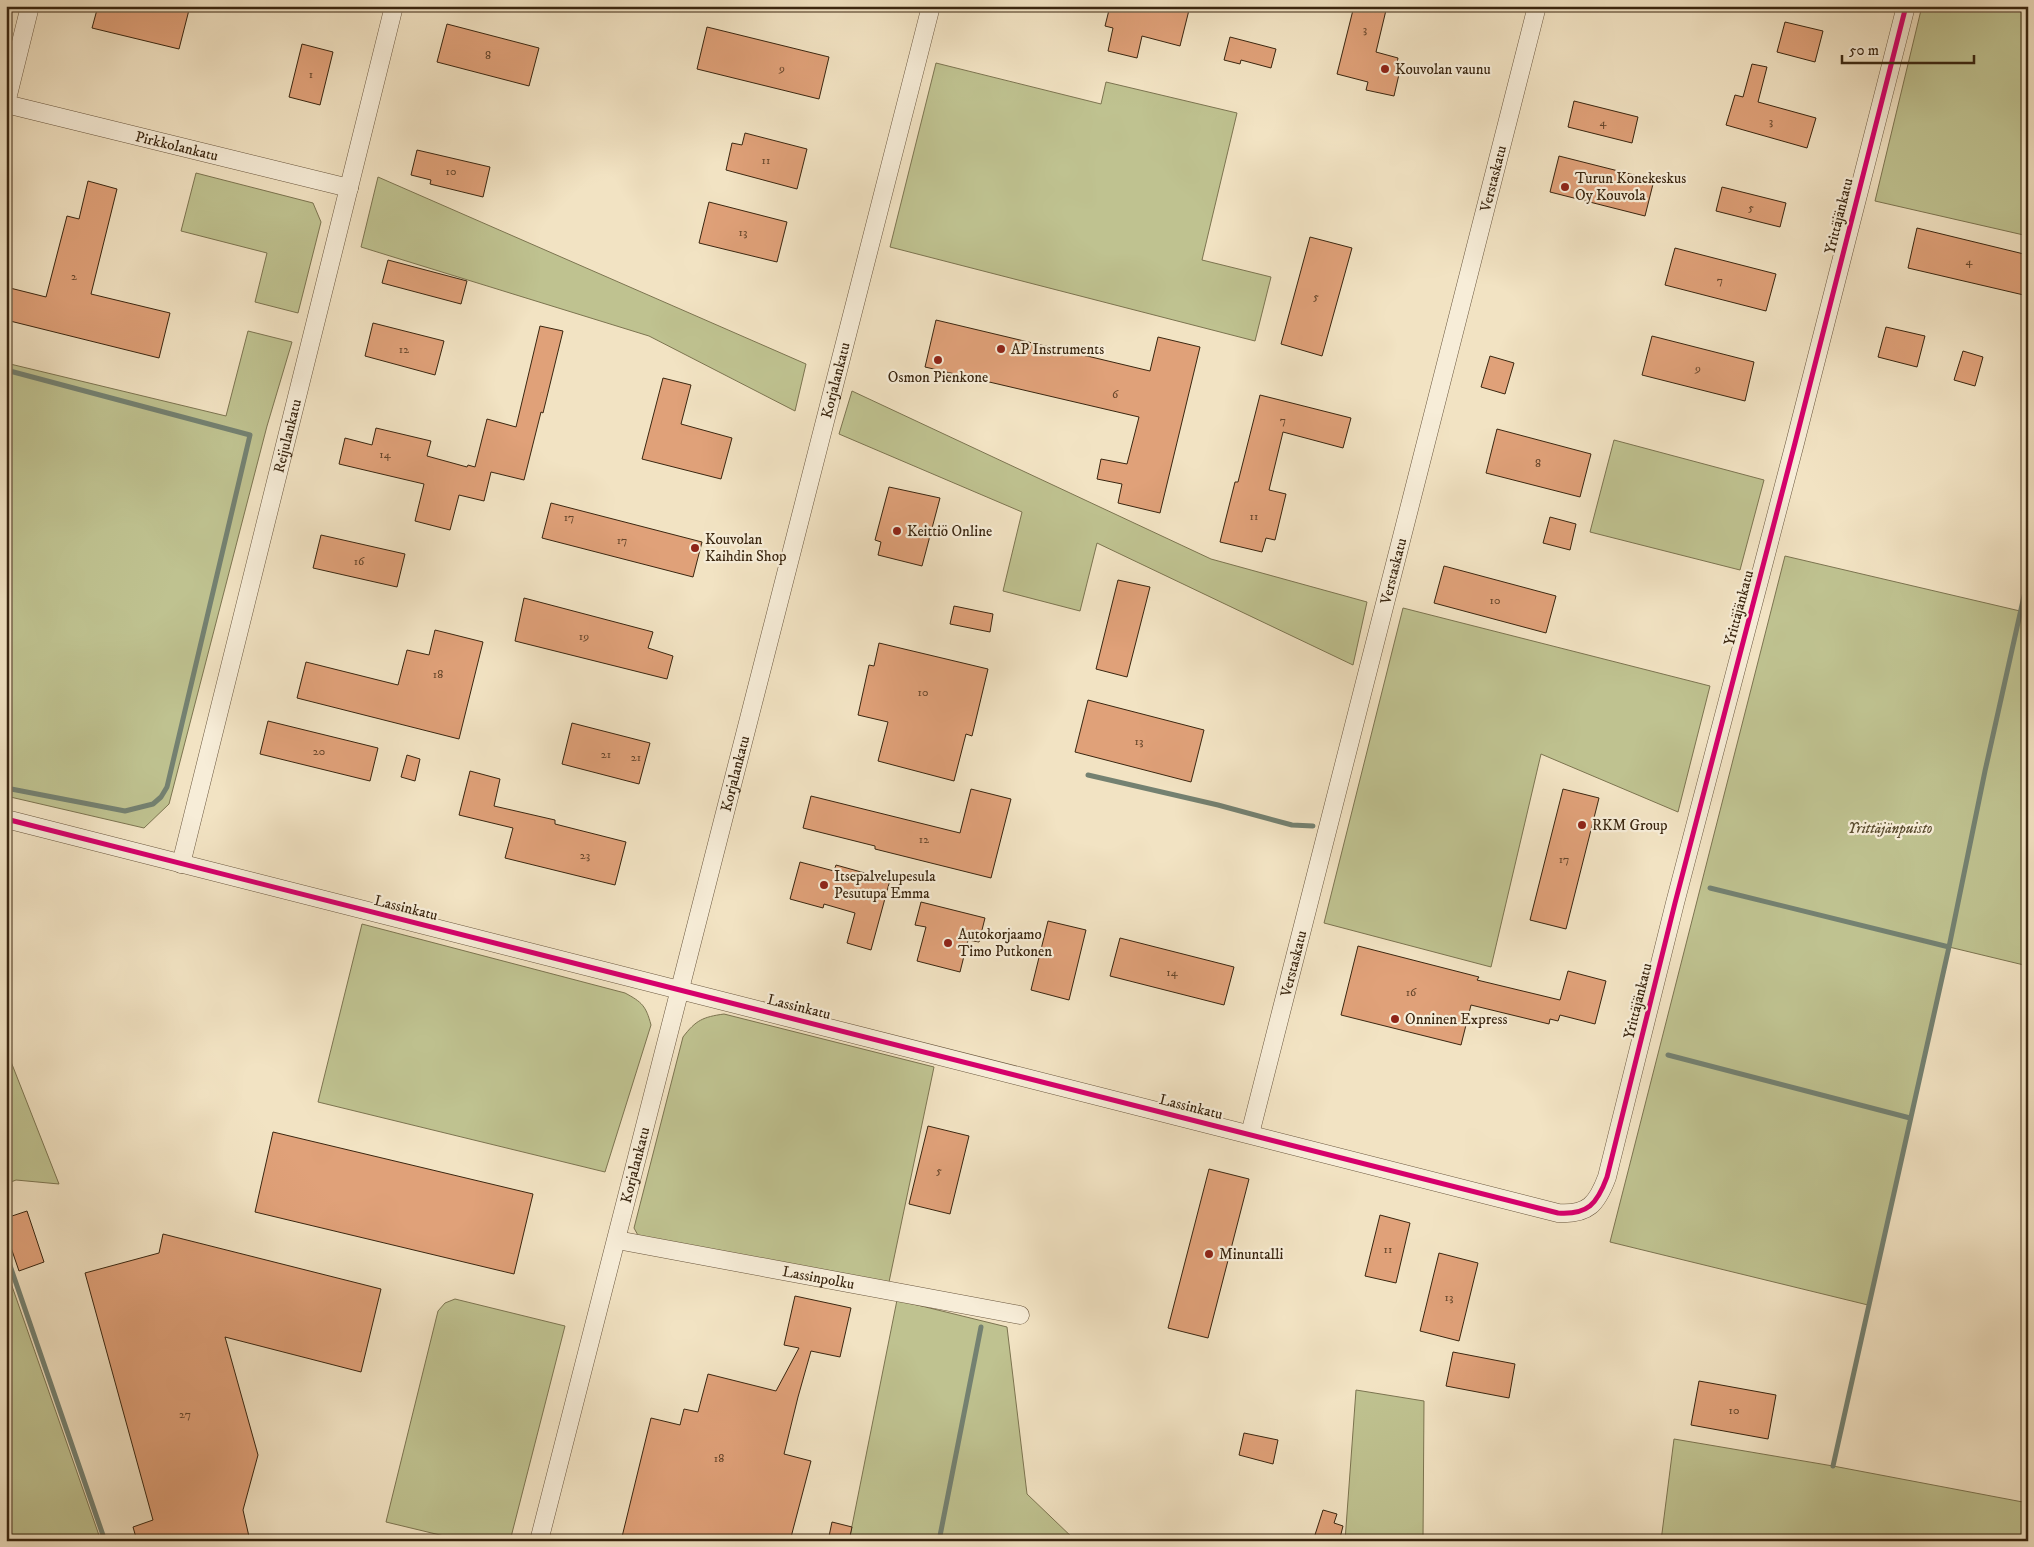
<svg xmlns="http://www.w3.org/2000/svg" width="2034" height="1547" viewBox="0 0 2034 1547" font-family="'IM FELL DW Pica',serif">
<style>
.green{fill:#bfc290;stroke:#7c7450}
.lines{fill:none;stroke-linecap:round;stroke-linejoin:round}
.stream{stroke:#748171;stroke-width:5}
.building{fill:#e0a179;stroke:#3a2610}
.minor-casing{stroke:#68553d;stroke-width:19}
.minor{stroke:#f7edd8;stroke-width:18}
.cycleway-casing{stroke:#f7edd8;stroke-width:8}
.cycleway{stroke:#d6006c;stroke-width:5}
.poi-dot{fill:#8f2418;stroke:#f7edd8;stroke-width:2}
.labels{text-anchor:middle;dominant-baseline:central;stroke-width:4.5;stroke-linejoin:round;paint-order:stroke}
.number-label{font-size:12px;fill:#64452a}
.poi-label{font-size:15px;fill:#3a2610;stroke:#f7edd8;text-anchor:start}
.street-label{font-size:15px;fill:#3a2610;stroke:#f7edd8}
.park-label{font-size:15px;font-style:italic;fill:#5b4d30;stroke:#f7edd8}
</style>
<rect width="100%" height="100%" fill="#f2e3c3"/>
<filter id="stains"><feTurbulence type="fractalNoise" baseFrequency=".004" numOctaves="4"/><feColorMatrix values="0 0 0 0 .2 0 0 0 0 .09 0 0 0 0 .02 0 0 0 .5 -.17"/></filter>
<radialGradient id="worn" r=".72"><stop offset=".6" stop-color="#630" stop-opacity="0"/><stop offset="1" stop-color="#630" stop-opacity=".3"/></radialGradient>
<path class="green" d="M1922,6H2028V236L1875,201Z
M936,63L1101,104L1106,82L1237,113L1202,260L1271,277L1255,341L890,247Z
M196,173L313,203L321,222L298,313L255,302L267,253L181,231Z
M378,177L806,364L795,411L649,336L361,247Z
M248,331L292,342L267,426L169,804L144,828L6,796V363L226,416Z
M852,391L1211,559L1367,602L1353,665L1097,543L1080,611L1003,591L1022,512L839,434Z
M1614,440L1764,480L1740,570L1590,532Z
M1785,556L2020,611L2028,578V966L1949,947L1868,1305L1610,1242Z
M1403,608L1710,686L1678,812L1541,754L1491,967L1324,923Z
M362,924L625,993C642,1002 646,1006 651,1025L605,1172L318,1102Z
M724,1014L934,1067L889,1282L640,1239L634,1228L683,1037C696,1020 703,1017 724,1014Z
M6,1049L59,1184L16,1180L6,1184Z
M6,1269L101,1541H6Z
M455,1299L565,1326L510,1541H465L386,1522L438,1311L445,1303Z
M897,1300L1007,1327L1027,1494L1076,1541H849Z
M1356,1390L1424,1401L1423,1541H1345Z
M1674,1439L1833,1466L2028,1503V1541H1661Z"/>
<g class="lines">
<path class="stream" d="M6,370L250,435L167,787L161,797L153,804L125,811L6,788
M1088,775L1218,805L1292,825L1313,826
M1710,888L1949,947
M1668,1055L1910,1118
M6,1254L105,1541
M1833,1466L1949,947L1985,771L2028,578
M939,1541L981,1327"/>
</g>
<path class="building" d="M98,6H190L179,49L92,28Z
M1110,6H1190L1180,46L1142,36L1137,58L1108,51L1113,28L1105,26Z
M1354,6H1387L1376,52L1398,58L1396,68L1400,70L1394,96L1366,90L1368,82L1337,74Z
M1785,22L1823,31L1815,62L1777,52Z
M447,24L539,48L529,86L437,62Z
M707,27L829,57L819,99L697,69Z
M1230,37L1276,49L1271,68L1241,60L1240,64L1224,60Z
M302,44L333,52L320,105L289,97Z
M1752,64L1767,67L1758,102L1816,118L1807,148L1726,125L1735,95L1743,97Z
M1574,101L1638,117L1632,143L1568,127Z
M745,133L807,149L797,189L726,170L732,143L742,145Z
M417,150L490,167L483,197L430,184L431,180L411,175Z
M1559,156L1654,180L1645,216L1550,192Z
M88,181L117,189L91,294L170,313L159,358L6,320V287L46,297L67,216L79,219Z
M1722,187L1786,203L1780,227L1716,211Z
M709,202L787,222L777,262L699,243Z
M1917,228L2028,255V296L1908,268Z
M1310,237L1352,248L1322,356L1281,344Z
M1675,248L1776,274L1766,311L1665,285Z
M388,260L467,281L461,304L382,283Z
M936,320L1150,371L1158,337L1200,347L1160,513L1118,503L1122,484L1097,479L1101,459L1127,464L1139,417L925,367Z
M373,323L444,341L435,375L365,356Z
M540,326L563,331L543,413L541,412L524,480L491,472L484,501L459,495L450,530L415,521L424,484L339,464L345,438L372,445L376,428L431,441L427,456L467,467L468,465L475,467L487,419L516,427Z
M1886,327L1925,336L1917,367L1878,357Z
M1652,336L1754,362L1745,401L1642,375Z
M1963,351L1983,357L1975,386L1954,380Z
M1490,356L1514,363L1505,394L1481,387Z
M663,378L691,385L681,424L732,438L721,479L642,459Z
M1260,395L1351,418L1343,448L1283,432L1269,490L1286,494L1275,540L1266,538L1262,552L1220,542L1235,482H1238Z
M1497,429L1591,454L1580,497L1486,473Z
M889,487L940,498L922,566L878,555L881,542L875,540Z
M551,503L702,542L693,577L542,538Z
M1550,517L1576,524L1570,550L1543,543Z
M321,535L405,554L397,587L313,568Z
M1444,566L1556,596L1546,633L1434,603Z
M1118,580L1150,587L1127,677L1096,669Z
M524,598L653,632L648,648L673,656L667,679L515,641Z
M954,606L993,614L990,632L950,624Z
M435,630L483,642L459,739L297,698L306,662L398,685L407,650L429,655Z
M879,643L988,669L972,736L966,734L954,781L878,761L888,722L858,715L869,665L874,666Z
M1088,700L1204,730L1191,782L1075,752Z
M268,721L378,748L370,781L260,754Z
M572,723L650,743L639,784L562,764Z
M407,755L420,759L415,781L401,777Z
M470,771L500,779L494,806L555,820V824L626,842L615,885L505,858L513,828L459,815Z
M971,789L1011,799L991,878L875,849V846L803,828L811,796L960,833Z
M1563,789L1599,798L1566,929L1530,920Z
M800,862L834,871L836,865L890,880L871,950L847,943L855,913L824,904L823,908L790,899Z
M921,902L985,918L979,942L968,940L960,972L917,961L926,927L915,925Z
M1048,921L1086,930L1069,1000L1031,990Z
M1120,938L1234,967L1224,1005L1110,976Z
M1358,946L1479,977L1477,980L1560,1000L1568,971L1606,981L1595,1024L1560,1015L1558,1021L1550,1019L1549,1024L1471,1005L1461,1045L1341,1015Z
M928,1126L969,1136L950,1214L909,1204Z
M273,1132L533,1194L514,1274L255,1212Z
M1209,1169L1249,1179L1208,1338L1168,1328Z
M27,1211L44,1262L19,1271L6,1233V1218Z
M1380,1215L1410,1223L1396,1283L1365,1276Z
M163,1234L381,1289L361,1372L225,1337L258,1455L243,1510L250,1541H137L133,1527L153,1520L85,1273L159,1253Z
M1439,1253L1478,1263L1459,1341L1420,1331Z
M795,1296L851,1308L840,1357L811,1351L798,1397L784,1454L811,1461L790,1541H621L651,1418L680,1425L684,1409L698,1412L708,1374L776,1391L799,1348L784,1345Z
M1453,1352L1515,1364L1509,1398L1446,1386Z
M1699,1381L1776,1395L1768,1439L1691,1425Z
M1244,1433L1278,1440L1273,1464L1239,1455Z
M1323,1510L1337,1514L1334,1523L1343,1526L1340,1538L1331,1536L1329,1541H1313Z
M832,1522L852,1527L849,1541H828Z"/>
<g class="lines">
<g class="minor-casing">
<g id="minor">
<path d="M6,103L30,6"/>
<path id="s1" d="M6,104L349,188"/>
<path d="M6,819L1558,1213C1588,1215 1597,1204 1607,1177L1675,903L1795,443L1906,6"/>
<path id="s2" d="M181,864L394,6"/>
<path id="s3" d="M1250,1134L1537,6"/>
<path id="s4" d="M617,1240L1020,1315"/>
<path id="s5" d="M539,1541L931,6"/>
</g>
</g>
<use href="#minor" class="minor"/>
<g class="cycleway-casing">
<path id="cycleway" d="M6,819L1558,1213C1588,1215 1597,1204 1607,1177L1675,903L1795,443L1906,6"/>
</g>
<use href="#cycleway" class="cycleway"/>
</g>
<g class="poi-dot">
<circle cx="1385" cy="69" r="5"/>
<circle cx="1565" cy="187" r="5"/>
<circle cx="1001" cy="349" r="5"/>
<circle cx="938" cy="360" r="5"/>
<circle cx="897" cy="531" r="5"/>
<circle cx="695" cy="548" r="5"/>
<circle cx="1582" cy="825" r="5"/>
<circle cx="824" cy="885" r="5"/>
<circle cx="948" cy="943" r="5"/>
<circle cx="1395" cy="1019" r="5"/>
<circle cx="1209" cy="1254" r="5"/>
</g>
<g class="labels">
<g class="number-label">
<text x="1365" y="29">3</text>
<text x="488" y="55">8</text>
<text x="782" y="68">9</text>
<text x="311" y="74">1</text>
<text x="1771" y="121">3</text>
<text x="1603" y="122">4</text>
<text x="766" y="160">11</text>
<text x="451" y="171">10</text>
<text x="1751" y="207">5</text>
<text x="743" y="232">13</text>
<text x="1969" y="261">4</text>
<text x="74" y="276">2</text>
<text x="1720" y="280">7</text>
<text x="1316" y="296">5</text>
<text x="404" y="349">12</text>
<text x="1698" y="368">9</text>
<text x="1115" y="394">6</text>
<text x="1283" y="420">7</text>
<text x="385" y="454">14</text>
<text x="1538" y="463">8</text>
<text x="1254" y="516">11</text>
<text x="569" y="517">17</text>
<text x="622" y="540">17</text>
<text x="359" y="561">16</text>
<text x="1495" y="600">10</text>
<text x="584" y="636">19</text>
<text x="438" y="674">18</text>
<text x="923" y="692">10</text>
<text x="1139" y="741">13</text>
<text x="319" y="751">20</text>
<text x="606" y="754">21</text>
<text x="636" y="757">21</text>
<text x="924" y="839">12</text>
<text x="585" y="855">23</text>
<text x="1564" y="859">17</text>
<text x="1172" y="972">14</text>
<text x="1411" y="992">16</text>
<text x="939" y="1170">5</text>
<text x="1388" y="1249">11</text>
<text x="1449" y="1297">13</text>
<text x="1734" y="1410">10</text>
<text x="185" y="1414">27</text>
<text x="719" y="1458">18</text>
</g>
<g class="poi-label">
<text x="1395" y="69">Kouvolan vaunu</text>
<text x="1575" y="178">Turun Konekeskus<tspan x="1575" dy="17">Oy Kouvola</tspan></text>
<text x="1011" y="349">AP Instruments</text>
<text x="938" y="377" text-anchor="middle">Osmon Pienkone</text>
<text x="907" y="531">Keittiö Online</text>
<text x="705" y="539">Kouvolan<tspan x="705" dy="17">Kaihdin Shop</tspan></text>
<text x="1592" y="825">RKM Group</text>
<text x="834" y="876">Itsepalvelupesula<tspan x="834" dy="17">Pesutupa Emma</tspan></text>
<text x="958" y="934">Autokorjaamo<tspan x="958" dy="17">Timo Putkonen</tspan></text>
<text x="1405" y="1019">Onninen Express</text>
<text x="1219" y="1254">Minuntalli</text>
</g>
<g class="street-label">
<text stroke="none"><textPath href="#s1" startOffset="176">Pirkkolankatu</textPath></text>
<text stroke="none"><textPath href="#s3" startOffset="986">Verstaskatu</textPath></text>
<text transform="translate(1839 216) rotate(-76)">Yrittäjänkatu</text>
<text stroke="none"><textPath href="#s5" startOffset="1198">Korjalankatu</textPath></text>
<text stroke="none"><textPath href="#s2" startOffset="441">Reijulankatu</textPath></text>
<text stroke="none"><textPath href="#s3" startOffset="581">Verstaskatu</textPath></text>
<text transform="translate(1739 608) rotate(-75)">Yrittäjänkatu</text>
<text stroke="none"><textPath href="#s5" startOffset="792">Korjalankatu</textPath></text>
<text transform="translate(406 908) rotate(14)">Lassinkatu</text>
<text stroke="none"><textPath href="#s3" startOffset="176">Verstaskatu</textPath></text>
<text transform="translate(1638 1001) rotate(-76)">Yrittäjänkatu</text>
<text transform="translate(799 1007) rotate(14)">Lassinkatu</text>
<text transform="translate(1191 1107) rotate(14)">Lassinkatu</text>
<text stroke="none"><textPath href="#s5" startOffset="388">Korjalankatu</textPath></text>
<text stroke="none"><textPath href="#s4" startOffset="205">Lassinpolku</textPath></text>
</g>
<g class="park-label">
<text x="1890" y="828">Yrittäjänpuisto</text>
</g>
</g>
<rect width="2034" height="1547" fill="none" stroke="#f2e3c3" stroke-width="25"/>
<rect x="8" y="8" width="2019" height="1532" fill="none" stroke="#3a2610" stroke-width="2.5"/>
<rect x="12" y="12" width="2009" height="1522" fill="none" stroke="#3a2610"/>
<path d="M1842 55v8h132v-8" fill="none" stroke="#3a2610" stroke-width="2.5"/>
<text x="1849" y="55" font-size="15" fill="#3a2610" stroke="#f7edd8" stroke-width="4" paint-order="stroke">50 m</text>
<rect width="100%" height="100%" filter="url(#stains)"/>
<rect width="100%" height="100%" fill="url(#worn)"/>
</svg>
